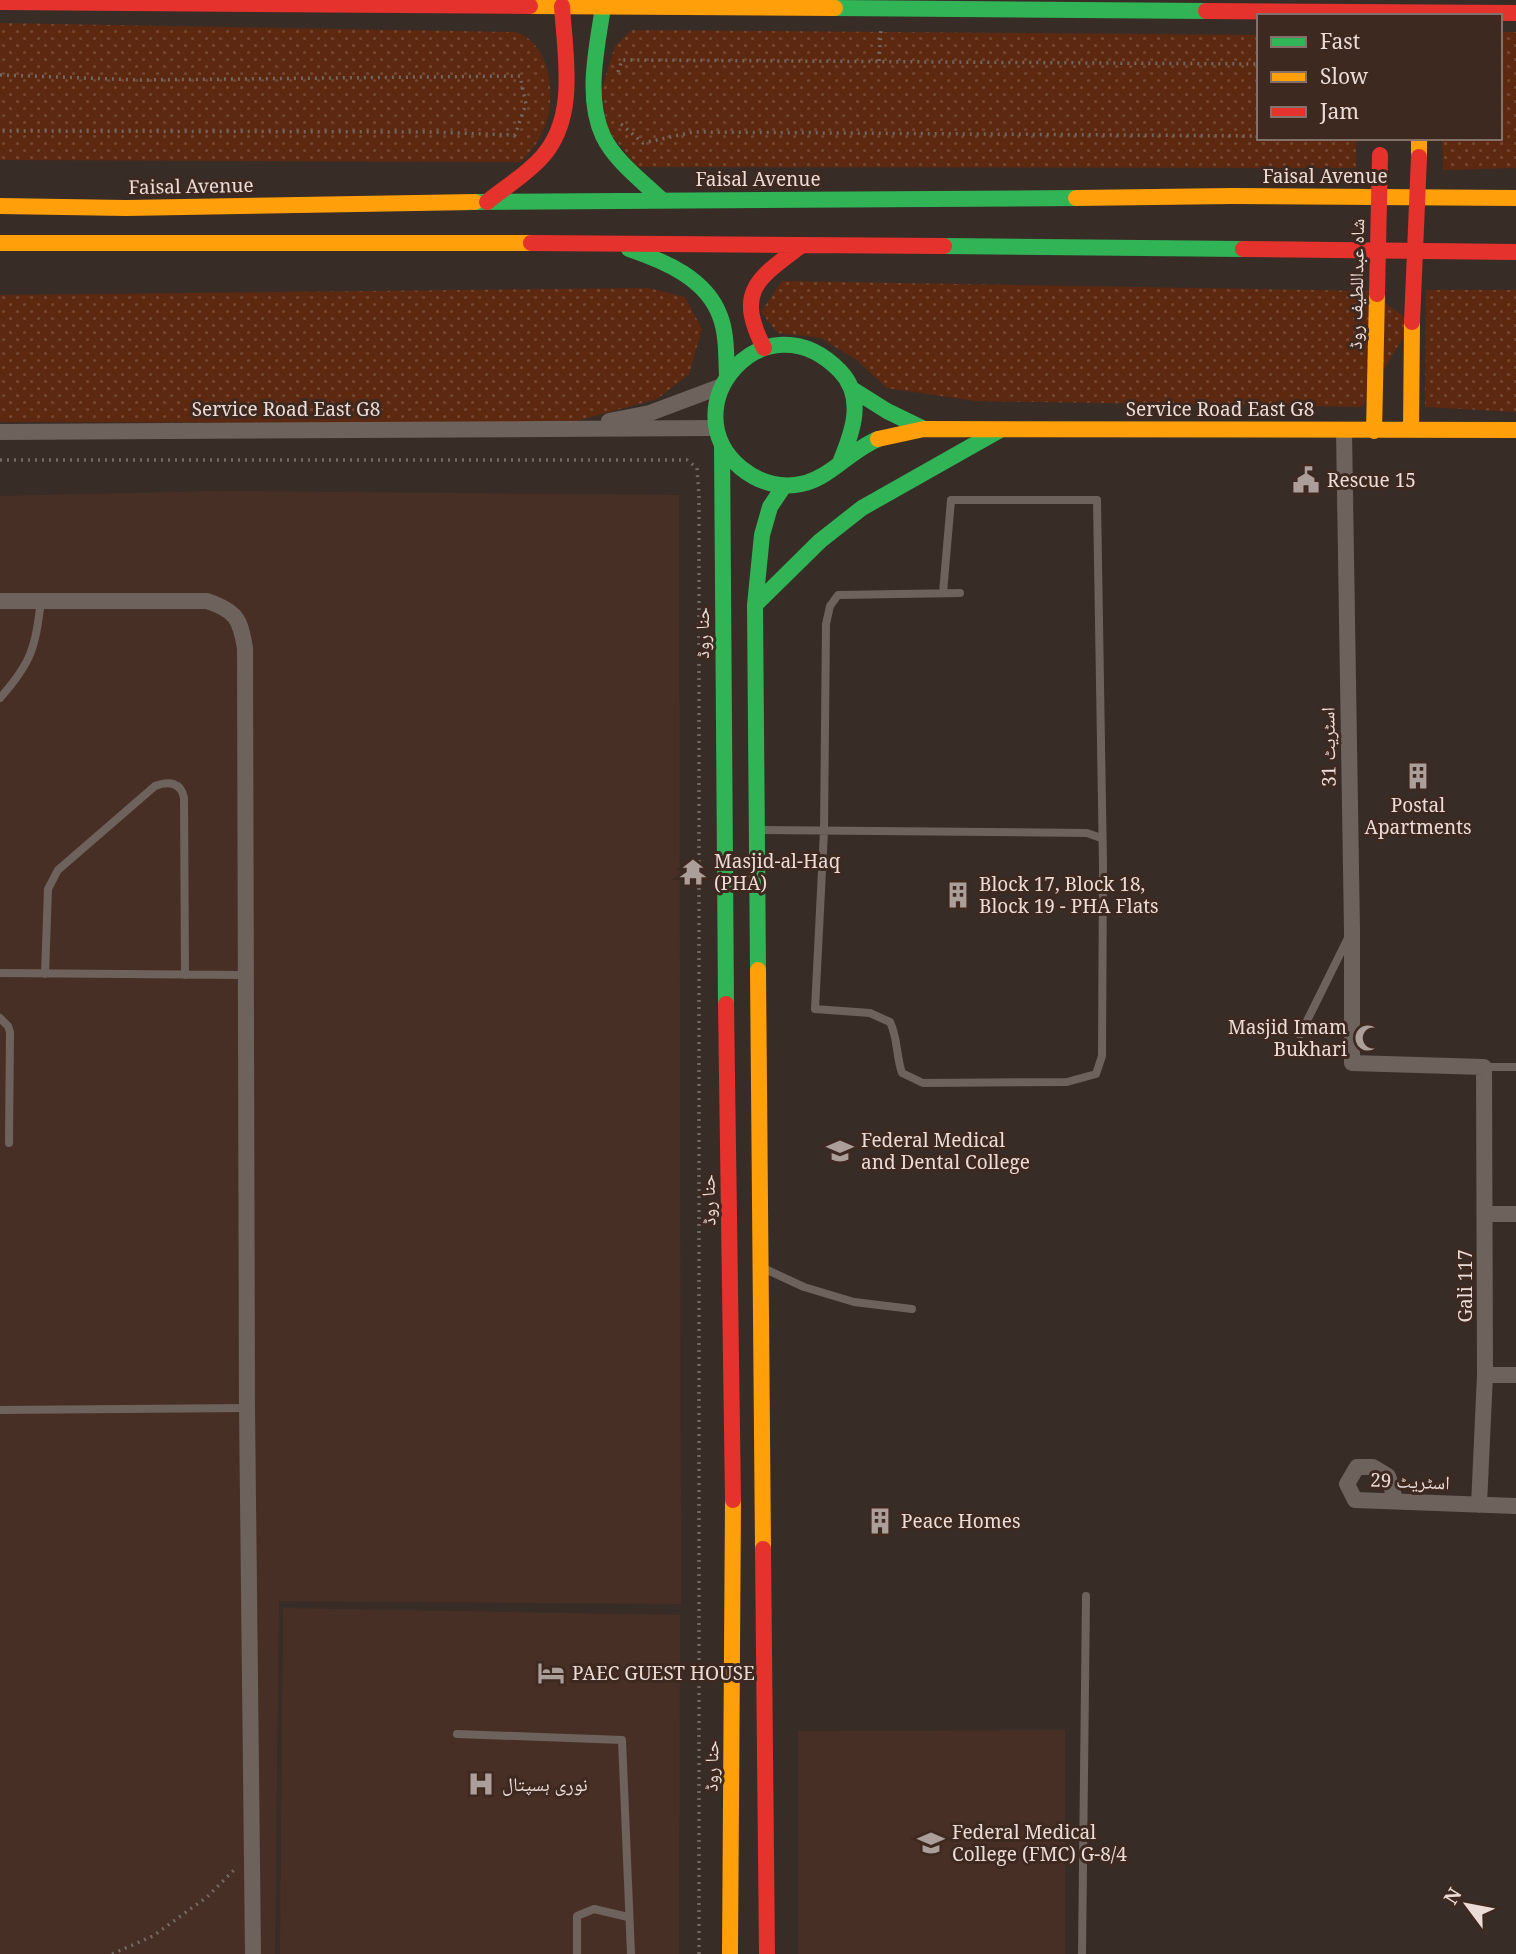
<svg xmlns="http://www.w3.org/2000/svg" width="1516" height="1954" viewBox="0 0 1516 1954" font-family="'Noto Serif','Noto Naskh Arabic',serif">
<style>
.built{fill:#482f25}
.grass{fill:url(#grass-dots)}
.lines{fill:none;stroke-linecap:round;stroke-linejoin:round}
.path{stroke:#726862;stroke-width:3.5;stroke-dasharray:2 5;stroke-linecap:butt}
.lane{stroke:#6e625d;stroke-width:8}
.street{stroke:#6e625d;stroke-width:16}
.fast{stroke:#30b455;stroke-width:16}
.slow{stroke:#ff9f0a;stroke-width:16}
.jam{stroke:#e5322d;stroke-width:16}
.jam-bridge{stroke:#e5322d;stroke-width:16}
.labels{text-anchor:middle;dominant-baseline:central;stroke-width:6;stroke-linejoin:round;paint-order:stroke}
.street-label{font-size:19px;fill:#ebdcd7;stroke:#3e2921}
.poi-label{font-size:19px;fill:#ebdcd7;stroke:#3e2921;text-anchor:start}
</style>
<defs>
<pattern id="grass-dots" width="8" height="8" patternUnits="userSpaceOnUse" patternTransform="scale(1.75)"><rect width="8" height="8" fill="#5c2810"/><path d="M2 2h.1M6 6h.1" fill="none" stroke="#744732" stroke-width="1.8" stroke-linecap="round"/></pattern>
</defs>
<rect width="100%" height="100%" fill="#382c27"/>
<path class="built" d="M217,491L679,495L681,1604L279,1601L275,1954H0V496Z
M283,1608L680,1615L679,1954H280Z
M1065,1730V1954H798V1731Z"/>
<path class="grass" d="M0,23L516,32C550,43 557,96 545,126C540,140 531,151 521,162L0,160Z
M632,30L1259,35V138H1356V168L637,167L608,130L601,91L615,46Z
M1500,32H1516V168L1443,170L1442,138H1500Z
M782,281L1368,291L1412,322L1362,407L975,401L887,388L857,360L821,338L778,333L761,312Z
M648,288L685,297L702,329L689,374L657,399L569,423L0,422V295Z
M1426,290H1516V412L1425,407Z"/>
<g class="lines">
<path class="path" d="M879,61L881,28
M618,72L622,60L1259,64
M0,75L139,80L520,76L526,104L515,135L431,132L0,131
M621,124L643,143L693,132L1259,136
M0,460H687L697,468L699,496V1954
M112,1954L153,1936L207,1897L236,1868"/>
<path class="lane" d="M943,593L951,500H1097L1103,865L1102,1056L1096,1074L1067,1082L923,1083L902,1073C896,1056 898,1038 890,1022L870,1013L815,1009L824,831L826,624L830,606L838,595L960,593
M0,698C32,662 35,648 41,601
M758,830L1087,833L1101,838
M0,973L246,975
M45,974L48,889L58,870L155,786C169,781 181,782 184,798L185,975
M0,1018L8,1026L10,1032L9,1143
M1300,1035L1348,938
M1484,1067H1516
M763,1268L804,1287L854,1302L912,1309
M0,1410L247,1408
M457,1734L622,1740L631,1954
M577,1954V1916L594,1909L628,1917
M1082,1954L1086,1596"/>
<path class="street" d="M609,421L650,413L722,386
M1344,431L1352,930V1063L1484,1067L1485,1375L1479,1505
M0,432L716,428
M0,601H207C236,611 240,618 245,648L247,1408L253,1954
M1486,1214H1516
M1485,1375H1516
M1395,1499L1388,1476L1373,1467H1357L1347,1484L1355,1500L1516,1506"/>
<path class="fast" d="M603,7C597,48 585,97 603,136C615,161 642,181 662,200
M835,8L1206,11
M475,202L1076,198
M944,246L1243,249
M629,249C664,261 706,278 720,316C727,334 726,356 727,376
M852,389L887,411L924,429
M722,445L726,1004
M841,460C853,431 865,397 840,371C764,293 669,408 741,468C757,481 775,487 795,485C828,482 848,451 878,439
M755,605L820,541L862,508L1000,430
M758,970L755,605L762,535L770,507L784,486"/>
<path class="slow" d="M530,6L835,8
M1419,138V157
M1076,198L1232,196L1516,198
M0,206L126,208L475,202
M0,243H531
M1411,430L1412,322
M1374,431L1377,294
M878,439L924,429L1516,430
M758,970L763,1549
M730,1954L733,1500"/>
<path class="jam" d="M0,2L530,6
M1206,11L1516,13
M487,202C505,187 526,175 542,157C578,117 565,56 562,6
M531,243L944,246
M1243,249L1516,252
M764,348C735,291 757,279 802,245
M726,1004L733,1500
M763,1549L767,1954"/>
<path class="jam-bridge" d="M1377,294L1380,155
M1412,322L1419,157"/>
</g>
<defs>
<g id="civic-bare" transform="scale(2.1)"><path d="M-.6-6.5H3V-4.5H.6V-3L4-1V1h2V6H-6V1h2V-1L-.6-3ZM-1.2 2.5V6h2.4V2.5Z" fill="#ac9e99" stroke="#3e2921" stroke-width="2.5" paint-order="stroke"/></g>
<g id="building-bare" transform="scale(2.1)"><path d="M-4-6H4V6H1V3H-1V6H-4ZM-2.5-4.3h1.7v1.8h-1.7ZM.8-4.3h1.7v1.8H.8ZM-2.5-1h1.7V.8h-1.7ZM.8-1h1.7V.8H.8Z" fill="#ac9e99" stroke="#3e2921" stroke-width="2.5" paint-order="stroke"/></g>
<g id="temple-bare" transform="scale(2.1)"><path d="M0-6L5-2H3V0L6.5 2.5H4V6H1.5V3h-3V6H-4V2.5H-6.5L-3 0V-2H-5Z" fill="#ac9e99" stroke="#3e2921" stroke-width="2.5" paint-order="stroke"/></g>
<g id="mosque-bare" transform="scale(2.1)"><path d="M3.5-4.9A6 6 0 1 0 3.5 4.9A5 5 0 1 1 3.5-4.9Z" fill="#ac9e99" stroke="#3e2921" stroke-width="2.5" paint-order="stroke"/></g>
<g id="university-bare" transform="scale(2.1)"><path d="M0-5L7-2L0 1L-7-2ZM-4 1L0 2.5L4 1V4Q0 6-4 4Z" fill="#ac9e99" stroke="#3e2921" stroke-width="2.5" paint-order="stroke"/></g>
<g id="hotel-bare" transform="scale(2.1)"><path d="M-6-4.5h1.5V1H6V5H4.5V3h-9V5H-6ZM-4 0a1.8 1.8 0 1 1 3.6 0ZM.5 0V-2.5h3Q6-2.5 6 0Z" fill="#ac9e99" stroke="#3e2921" stroke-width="2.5" paint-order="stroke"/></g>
<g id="hospital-bare" transform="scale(2.1)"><path d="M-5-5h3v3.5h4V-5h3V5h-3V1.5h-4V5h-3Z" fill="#ac9e99" stroke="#3e2921" stroke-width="2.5" paint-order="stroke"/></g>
</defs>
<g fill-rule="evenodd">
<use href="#civic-bare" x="1306" y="480"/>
<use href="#building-bare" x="1418" y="776"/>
<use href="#temple-bare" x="693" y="872"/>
<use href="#building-bare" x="958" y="895"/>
<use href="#mosque-bare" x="1368" y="1038"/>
<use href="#university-bare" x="840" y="1151"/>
<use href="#building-bare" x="880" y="1521"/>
<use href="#hotel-bare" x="551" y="1673"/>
<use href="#hospital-bare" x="481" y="1784"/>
<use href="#university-bare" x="931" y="1843"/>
</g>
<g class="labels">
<g class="street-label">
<text x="1325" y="176">Faisal Avenue</text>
<text x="758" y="179">Faisal Avenue</text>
<text transform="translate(191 186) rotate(-1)">Faisal Avenue</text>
<text transform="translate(1356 284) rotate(-89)">شاہ عبداللطیف روڈ</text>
<text x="286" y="409">Service Road East G8</text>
<text x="1220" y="409">Service Road East G8</text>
<text transform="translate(702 633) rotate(-90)">حنا روڈ</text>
<text transform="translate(1328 747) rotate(-91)">اسٹریٹ 31</text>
<text transform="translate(708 1200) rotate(-91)">حنا روڈ</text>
<text transform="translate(1465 1286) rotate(-90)">Gali 117</text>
<text transform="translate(1410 1481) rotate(2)">اسٹریٹ 29</text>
<text transform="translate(711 1766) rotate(-89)">حنا روڈ</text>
</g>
<g class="poi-label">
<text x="1327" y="480">Rescue 15</text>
<text x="1418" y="805" text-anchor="middle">Postal<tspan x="1418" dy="22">Apartments</tspan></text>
<text x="714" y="861">Masjid-al-Haq<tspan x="714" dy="22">(PHA)</tspan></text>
<text x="979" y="884">Block 17, Block 18,<tspan x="979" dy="22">Block 19 - PHA Flats</tspan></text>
<text x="1347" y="1027" text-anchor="end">Masjid Imam<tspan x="1347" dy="22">Bukhari</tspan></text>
<text x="861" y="1140">Federal Medical<tspan x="861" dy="22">and Dental College</tspan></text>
<text x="901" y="1521">Peace Homes</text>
<text x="572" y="1673">PAEC GUEST HOUSE</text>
<text x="502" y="1784">نوری ہسپتال</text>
<text x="952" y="1832">Federal Medical<tspan x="952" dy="22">College (FMC) G-8/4</tspan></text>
</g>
</g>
<rect x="1257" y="14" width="245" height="126" fill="#3e2921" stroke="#83716a" stroke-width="2"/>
<rect x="1271" y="37" width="35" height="10" fill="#30b455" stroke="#83716a" stroke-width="2"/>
<text x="1320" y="49" font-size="21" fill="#ebdcd7">Fast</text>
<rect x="1271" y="72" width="35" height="10" fill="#ff9f0a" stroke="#83716a" stroke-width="2"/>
<text x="1320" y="84" font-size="21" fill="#ebdcd7">Slow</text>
<rect x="1271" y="107" width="35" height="10" fill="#e5322d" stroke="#83716a" stroke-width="2"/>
<text x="1320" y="119" font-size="21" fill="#ebdcd7">Jam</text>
<g transform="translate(1467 1905) rotate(302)" stroke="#3e2921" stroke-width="5" paint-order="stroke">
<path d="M0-5L12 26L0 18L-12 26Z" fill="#ebdcd7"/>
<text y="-10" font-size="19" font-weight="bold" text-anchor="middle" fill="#ebdcd7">N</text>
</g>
</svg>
